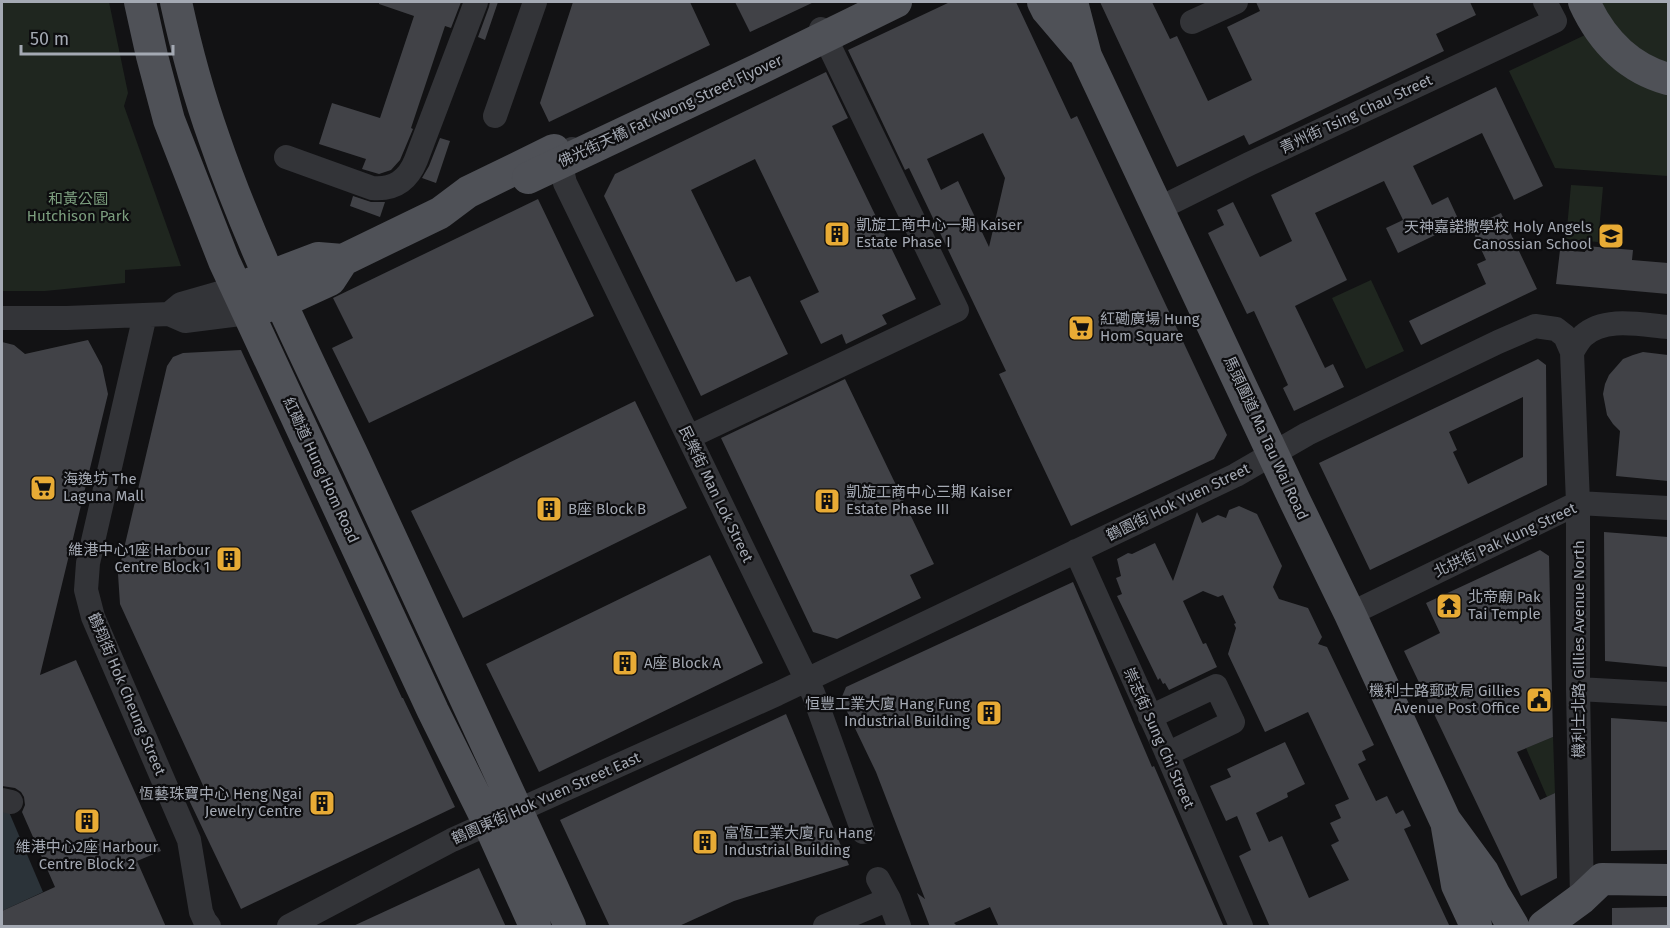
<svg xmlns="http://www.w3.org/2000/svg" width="1670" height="928" viewBox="0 0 1670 928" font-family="'Fira Sans','Noto Sans TC',sans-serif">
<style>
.green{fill:#1f261f}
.water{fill:#2b3339}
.building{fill:#414247;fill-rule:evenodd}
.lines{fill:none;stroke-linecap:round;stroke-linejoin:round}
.minor{stroke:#333438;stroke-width:24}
.major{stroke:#4f5157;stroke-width:32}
.major-bridge{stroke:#4f5157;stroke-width:32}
.labels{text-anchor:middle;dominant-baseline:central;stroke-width:4.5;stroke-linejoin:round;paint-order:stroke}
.street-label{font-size:15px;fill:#a4a9b3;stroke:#0d0d0f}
.park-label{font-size:15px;fill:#7c9e7e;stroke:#0d0d0f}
.poi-label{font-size:15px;fill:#a4a9b3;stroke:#0d0d0f;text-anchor:start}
</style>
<rect width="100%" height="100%" fill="#121214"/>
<path class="green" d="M2,2H109L128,93L124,106L181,266L125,270V283L45,291H2Z
M1601,2H1668V63C1635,51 1617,32 1601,2Z
M1585,35L1658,92L1668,94V176L1555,168L1509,71Z
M1571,185L1603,187L1598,242L1566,239Z
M1371,280L1404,351L1366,369L1332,298Z
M1553,737L1555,793L1547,797L1526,748Z"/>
<path class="water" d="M2,810L9,812L43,892L2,911Z"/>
<path class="building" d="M379,2H461L451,28L445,26L411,128L413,129L400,160L391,170L379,174L362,169L366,159L319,144L332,103L380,118L414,16L379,4Z
M490,2H498L485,40L478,37L489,7Z
M573,2H690L710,45L549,122L540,103Z
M735,2H814L750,32Z
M950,2H1016L1071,119L1077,116L1227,435L1214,459L1071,526L999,374L1006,371L909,168L905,170L848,50ZM983,133L1005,178L989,247L958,181L941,190L927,159Z
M1100,2H1152L1170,39L1177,36L1208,101L1252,80L1227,27L1260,11L1256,2H1470L1476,15L1436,34L1444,51L1249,145L1244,135L1177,167Z
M826,72L848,118L832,126L916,299L882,315L887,324L846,344L842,334L821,344L800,301L819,292L755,159L691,190L736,282L750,276L788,354L701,396L604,196L615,174Z
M1496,87L1543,186L1514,200L1482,133L1413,166L1432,205L1448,197L1460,223L1398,253L1386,228L1403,220L1384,181L1315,213L1347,280L1295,306L1325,368L1333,364L1344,387L1294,411L1283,388L1288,385L1254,311L1247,314L1208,233L1224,225L1217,210L1233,202L1260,257L1292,241L1271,195Z
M440,138L450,141L436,183L422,178L429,166Z
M353,196L371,202H385L380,217L350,206Z
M538,199L594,316L369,423L332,348L353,338L333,298Z
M1501,213L1537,289L1421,345L1409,321L1486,284L1477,264L1486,260L1471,227Z
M1586,246L1633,250L1632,260L1668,263V294L1556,284L1560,250L1585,252Z
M88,340L102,366L108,394L40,675L76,660L161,851L137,861L166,927H2V911L55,887L22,812L25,805L24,797L21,792L15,788L2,786V342L14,345L25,354Z
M241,350L402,698H403L455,807L241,909L189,800L206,792L120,604L118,574L167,366L173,357L183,353Z
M1643,352L1668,355V481L1616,476L1620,431L1613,424L1607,415L1603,394L1605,384L1609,375L1623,359L1633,355Z
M1538,359L1546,365L1547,485L1370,570L1319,463ZM1523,397V457L1468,484L1453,452L1457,450L1449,432Z
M845,379L934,564L910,575L921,598L837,639L813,632L721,438Z
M635,401L687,508L463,618L411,511Z
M1239,506L1257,514L1282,566L1273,587L1279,599L1308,608L1322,637L1318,644L1327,647L1374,745L1362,751L1366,760L1358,764L1376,801L1387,796L1396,814L1403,810L1411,826L1404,829L1450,927H1270L1239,856L1251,850L1237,816L1226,821L1210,786L1231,777L1227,769L1285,742L1305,784L1287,793L1288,797L1256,813L1269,842L1282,836L1309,898L1349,880L1331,845L1339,841L1330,823L1341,818L1335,805L1349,799L1308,712L1265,732L1228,654L1236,628L1234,624L1236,623L1223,595L1218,597L1203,591L1183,601L1203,644L1206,643L1217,667L1169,690L1165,683L1163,684L1160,678L1158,680L1117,596L1122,594L1116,578L1121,576L1117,559L1128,553L1132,554L1155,543L1173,581L1197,512L1202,523L1218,515L1226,518L1229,510Z
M1604,532L1668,537V667L1605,661Z
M1540,550L1549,556L1553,737L1517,752L1540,800L1555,793L1557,878L1521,896L1404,651L1440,633L1426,603Z
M710,555L763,663L539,772L486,664Z
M1073,582L1152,767L1154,766L1224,927H999L990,907L954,923L958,927H930L917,893L925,899L876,772L841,699L846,687Z
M786,714L849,865L734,901L677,927H610L560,820Z
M1611,718L1668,722V850L1611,851Z
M479,868L506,927H351Z
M1668,907V927H1612V908Z"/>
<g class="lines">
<path class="minor" d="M1192,22L1236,2
M495,116L535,2
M572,149C562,159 561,170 565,183L813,693L863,832
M286,157L372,188C394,190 408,180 416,160L476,2
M1158,209L1249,164L1555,21L1545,2
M169,314L181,304L237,288
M145,315L88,563L86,590L93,617L189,840L201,912L205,921L209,926
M2,318H67L169,314L185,321L248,313
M1572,352C1575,347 1579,340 1583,336C1605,316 1642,325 1668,327
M689,437L957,310L821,29
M1076,551L1162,742L1241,926
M1350,614L1578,503L1668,508
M1578,689L1668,694
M1150,717L1216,686L1233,722L1167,754
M2,800L11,802
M878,879L889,899L899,926
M289,926L452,840L777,694L1236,475L1307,434L1498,342L1535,326L1556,329L1565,336L1572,352L1578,503V689L1582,898
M825,926L889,899"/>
<path class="major" d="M140,2L152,56L169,120L224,261L433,711L489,824L535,926
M176,2C186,48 198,93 214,138C252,249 306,356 356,462C428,617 500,771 570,926
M1043,2L1047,10L1081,50
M1072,2L1086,56L1295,501L1350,614L1445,820L1483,872L1494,894L1513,926
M1584,2C1601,39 1628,68 1668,79
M252,283L318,258L343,260L440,213L468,192L554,150
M262,308L282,302L330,280L343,260
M1447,827L1457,885L1476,926
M1544,926L1582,898L1602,879L1668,880"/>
<path class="major-bridge" d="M528,178L757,70L896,2"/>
</g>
<defs>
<g id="building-square" transform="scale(1.35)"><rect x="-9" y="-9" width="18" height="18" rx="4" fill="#e8ab35" stroke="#0d0d0f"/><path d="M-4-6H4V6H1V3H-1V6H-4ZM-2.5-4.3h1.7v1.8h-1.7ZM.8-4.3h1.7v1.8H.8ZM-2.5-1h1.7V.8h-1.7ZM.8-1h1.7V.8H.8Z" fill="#111"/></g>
<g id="school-square" transform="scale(1.35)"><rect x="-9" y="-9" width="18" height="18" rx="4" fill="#e8ab35" stroke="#0d0d0f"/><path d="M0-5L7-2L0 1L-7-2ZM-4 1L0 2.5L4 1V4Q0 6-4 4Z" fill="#111"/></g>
<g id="supermarket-square" transform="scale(1.35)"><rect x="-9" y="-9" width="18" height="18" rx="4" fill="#e8ab35" stroke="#0d0d0f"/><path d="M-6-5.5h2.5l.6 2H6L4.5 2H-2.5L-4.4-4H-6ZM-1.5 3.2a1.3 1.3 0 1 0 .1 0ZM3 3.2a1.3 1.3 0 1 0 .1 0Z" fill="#111"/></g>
<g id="temple-square" transform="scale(1.35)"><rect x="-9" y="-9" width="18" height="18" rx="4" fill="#e8ab35" stroke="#0d0d0f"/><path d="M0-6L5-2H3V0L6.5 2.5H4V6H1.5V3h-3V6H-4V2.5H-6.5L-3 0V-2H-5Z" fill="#111"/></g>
<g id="civic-square" transform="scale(1.35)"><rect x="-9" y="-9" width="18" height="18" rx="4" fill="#e8ab35" stroke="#0d0d0f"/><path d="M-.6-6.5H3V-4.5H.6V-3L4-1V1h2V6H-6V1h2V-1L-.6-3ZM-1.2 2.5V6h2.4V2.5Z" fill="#111"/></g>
</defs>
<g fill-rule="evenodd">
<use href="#building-square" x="837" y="234"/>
<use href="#school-square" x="1611" y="236"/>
<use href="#supermarket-square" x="1081" y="328"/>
<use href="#supermarket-square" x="43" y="488"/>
<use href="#building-square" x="827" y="501"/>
<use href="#building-square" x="549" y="509"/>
<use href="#building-square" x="229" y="559"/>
<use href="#temple-square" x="1449" y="606"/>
<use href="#building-square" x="625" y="663"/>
<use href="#civic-square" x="1539" y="700"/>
<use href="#building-square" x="989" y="713"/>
<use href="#building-square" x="322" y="803"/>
<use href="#building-square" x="87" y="821"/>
<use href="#building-square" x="705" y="842"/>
</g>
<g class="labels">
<g class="street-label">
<text transform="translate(670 111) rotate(-25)">佛光街天橋 Fat Kwong Street Flyover</text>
<text transform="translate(1356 114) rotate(-25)">青州街 Tsing Chau Street</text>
<text transform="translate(1266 438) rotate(65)">馬頭圍道 Ma Tau Wai Road</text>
<text transform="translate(321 470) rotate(65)">紅磡道 Hung Hom Road</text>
<text transform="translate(716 494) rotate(64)">民樂街 Man Lok Street</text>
<text transform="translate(1178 502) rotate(-26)">鶴園街 Hok Yuen Street</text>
<text transform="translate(1505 540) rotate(-25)">北拱街 Pak Kung Street</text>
<text transform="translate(1579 649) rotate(-90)">機利士北路 Gillies Avenue North</text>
<text transform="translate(127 694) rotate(67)">鶴翔街 Hok Cheung Street</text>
<text transform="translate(1159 738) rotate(66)">崇志街 Sung Chi Street</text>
<text transform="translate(546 798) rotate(-24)">鶴園東街 Hok Yuen Street East</text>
</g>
<g class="park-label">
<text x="78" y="199">和黃公園<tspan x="78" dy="17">Hutchison Park</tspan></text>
</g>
<g class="poi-label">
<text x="856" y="225">凱旋工商中心一期 Kaiser<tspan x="856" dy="17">Estate Phase I</tspan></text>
<text x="1592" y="227" text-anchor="end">天神嘉諾撒學校 Holy Angels<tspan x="1592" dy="17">Canossian School</tspan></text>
<text x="1100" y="319">紅磡廣場 Hung<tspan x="1100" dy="17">Hom Square</tspan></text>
<text x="63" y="479">海逸坊 The<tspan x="63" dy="17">Laguna Mall</tspan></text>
<text x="846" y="492">凱旋工商中心三期 Kaiser<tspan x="846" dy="17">Estate Phase III</tspan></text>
<text x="568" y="509">B座 Block B</text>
<text x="210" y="550" text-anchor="end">維港中心1座 Harbour<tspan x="210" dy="17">Centre Block 1</tspan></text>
<text x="1468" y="597">北帝廟 Pak<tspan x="1468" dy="17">Tai Temple</tspan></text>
<text x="644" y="663">A座 Block A</text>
<text x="1520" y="691" text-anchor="end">機利士路郵政局 Gillies<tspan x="1520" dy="17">Avenue Post Office</tspan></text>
<text x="970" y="704" text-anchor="end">恒豐工業大廈 Hang Fung<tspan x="970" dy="17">Industrial Building</tspan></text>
<text x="302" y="794" text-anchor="end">恆藝珠寶中心 Heng Ngai<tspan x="302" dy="17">Jewelry Centre</tspan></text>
<text x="724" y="833">富恆工業大廈 Fu Hang<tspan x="724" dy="17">Industrial Building</tspan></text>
<text x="87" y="847" text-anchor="middle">維港中心2座 Harbour<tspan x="87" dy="17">Centre Block 2</tspan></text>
</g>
</g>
<rect width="1670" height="928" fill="none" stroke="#a4a9b3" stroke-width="6"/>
<path d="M21 45v9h152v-9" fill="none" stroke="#a4a9b3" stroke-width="3"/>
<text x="30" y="45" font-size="18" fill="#a4a9b3" stroke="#0d0d0f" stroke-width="4.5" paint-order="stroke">50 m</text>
</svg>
